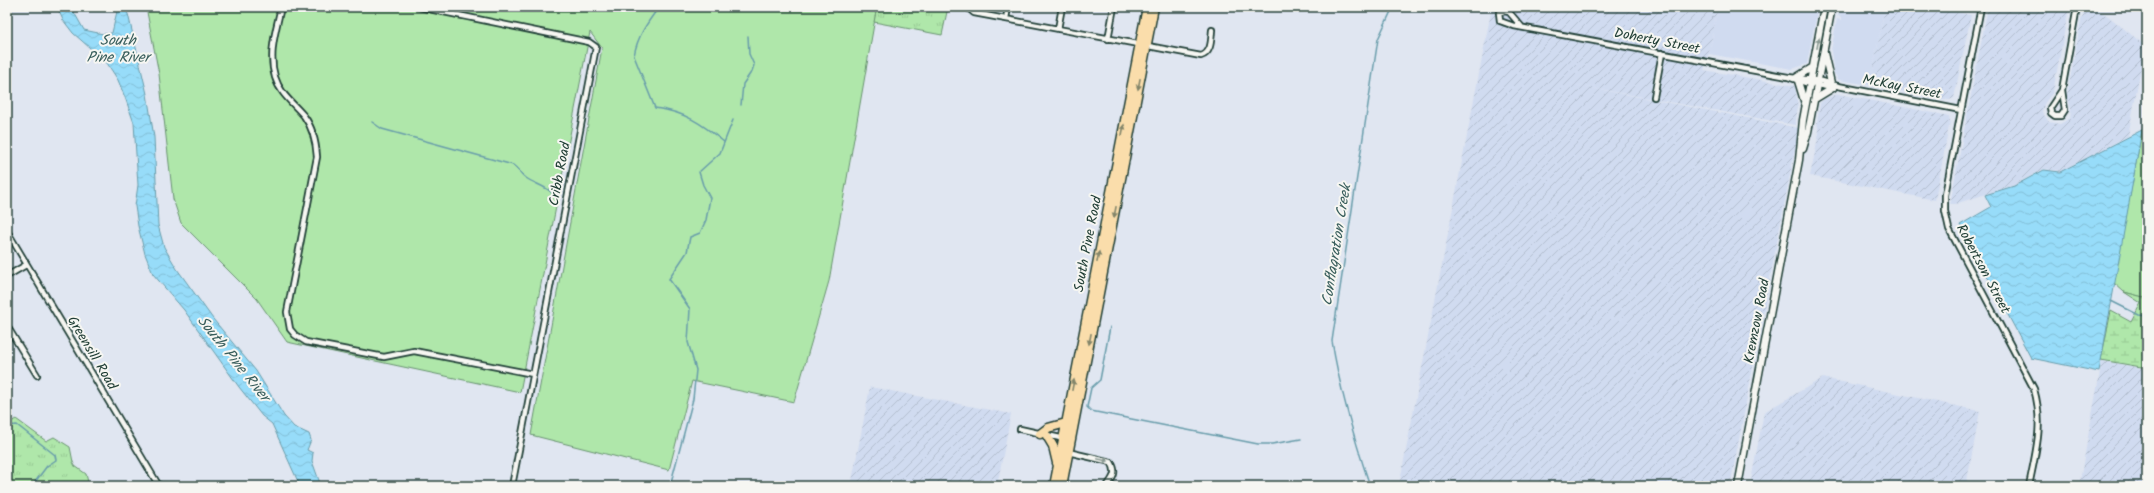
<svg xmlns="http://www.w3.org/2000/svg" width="2154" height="493" viewBox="0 0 2154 493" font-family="Kalam,sans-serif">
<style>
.built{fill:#d0dbf0}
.industrial{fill:url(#industrial-furrows)}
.grass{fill:#afe7aa;stroke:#67926f}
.wetland{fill:url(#wetland-marsh);stroke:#67926f}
.park{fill:url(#park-tufts);stroke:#67926f}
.water{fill:url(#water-waves);stroke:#679caa}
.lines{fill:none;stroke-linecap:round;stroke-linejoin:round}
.stream{stroke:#679caa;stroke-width:1.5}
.minor-casing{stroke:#1f3d34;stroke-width:8}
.tertiary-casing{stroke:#1f3d34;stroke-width:9}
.trunk-casing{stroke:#1f3d34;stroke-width:11}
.minor{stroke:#f6f6f2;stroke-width:4.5}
.tertiary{stroke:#f6f6f2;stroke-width:6}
.trunk{stroke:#faddab;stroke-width:8}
.oneway{fill:#8a9a93}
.oneway2{fill:#82856a}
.labels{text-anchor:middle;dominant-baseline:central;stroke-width:4;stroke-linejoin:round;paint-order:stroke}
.street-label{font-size:14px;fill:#1f3d34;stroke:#f6f6f2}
.water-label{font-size:15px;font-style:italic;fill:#375d5b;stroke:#f6f6f2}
</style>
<defs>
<pattern id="industrial-furrows" width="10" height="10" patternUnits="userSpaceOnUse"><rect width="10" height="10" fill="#d0dbf0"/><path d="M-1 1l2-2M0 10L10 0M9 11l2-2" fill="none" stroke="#b2bdce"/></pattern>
<pattern id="wetland-marsh" width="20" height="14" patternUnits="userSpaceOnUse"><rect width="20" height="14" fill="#afe7aa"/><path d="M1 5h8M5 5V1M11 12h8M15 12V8" fill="none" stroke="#96c793"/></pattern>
<pattern id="park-tufts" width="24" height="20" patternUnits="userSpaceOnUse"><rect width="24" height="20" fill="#afe7aa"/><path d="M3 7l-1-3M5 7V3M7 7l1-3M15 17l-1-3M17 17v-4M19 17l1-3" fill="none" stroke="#96c793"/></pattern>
<pattern id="water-waves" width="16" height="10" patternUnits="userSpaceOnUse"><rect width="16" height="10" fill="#97dcf9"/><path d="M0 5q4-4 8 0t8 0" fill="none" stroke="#82bed6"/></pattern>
</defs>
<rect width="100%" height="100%" fill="#e0e6f1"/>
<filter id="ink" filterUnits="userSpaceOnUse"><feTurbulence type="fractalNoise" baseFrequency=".025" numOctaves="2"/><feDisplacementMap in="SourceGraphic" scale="8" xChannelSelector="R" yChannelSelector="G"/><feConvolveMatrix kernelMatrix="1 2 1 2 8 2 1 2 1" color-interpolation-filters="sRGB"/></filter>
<g filter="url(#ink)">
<path class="built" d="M1718,7H1818L1807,64L1792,69L1709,54Z
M1842,7H1885L1870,85L1839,80L1834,73L1831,51L1837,19L1841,20V17L1838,16Z"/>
<path class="industrial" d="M1492,7H1718L1709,53L1704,70L1795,86L1798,107L1795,125L1566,83L1799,128L1730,486H1399Z
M1885,7H1928L1971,15L1954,98L1949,100L1870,85Z
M1988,7H2069L2053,92L2044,104L2042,112L2049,122L2060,124L2070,118L2071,109L2067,95L2081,20L2087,8L2092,7L2108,16L2143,44L2145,47L2128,136L2061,171L2044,169L2014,185L1955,204H1950Z
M1838,94L1949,116L1950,121L1935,200L1810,176L1819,133L1817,122L1820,103L1824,99Z
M2102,361L2147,369V486H2079Z
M1823,378L1980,411L1966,486H1750L1764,412Z
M870,387L1011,414L997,486L963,480L962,486H851Z"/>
<path class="grass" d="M146,7H877L829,281L794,402L692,381L669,470L531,435L602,48L590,32L520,392L287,342L257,299L181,223L173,199L159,74Z
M2147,128V298L2124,292L2114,283L2142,130Z"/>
<path class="wetland" d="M2124,292L2147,298V368L2101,360L2111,311L2131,322L2141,303Z"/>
<path class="park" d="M877,7H948L942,35L874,22Z
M16,419L46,441L54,437L70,447L73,462L75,466L86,474L89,486H7V424Z"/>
<path class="water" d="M57,7H71L84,30L103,34L112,33L118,7H123L128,14L147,94L154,137L158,225L164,247L177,269L213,319L256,371L284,416L294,427L309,434L311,440L307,450L313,453L312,461L321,486H300L272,424L262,416L239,387L184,310L153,274L145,254L138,226L135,206L138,185L134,123L126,100L118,80L107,63L73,33L63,20Z
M2142,130L2099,372L2031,358L1960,225L1991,207L1985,195L2014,186L2044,170L2060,172Z"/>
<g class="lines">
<path class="stream" d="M659,7C647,23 637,37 634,56L655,108C685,112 701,123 724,142
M741,105L743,84L752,71L754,65L749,54L748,36
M372,122L382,129L513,165C519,169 521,175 526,178C538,186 555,188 557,203
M2111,301L2139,315L2147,316
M1110,327L1100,380L1091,388L1087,407L1091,411L1258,444H1272L1301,439
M7,426L17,425L55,455L56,460L47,466L32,486
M670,486L693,399L696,370L688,342L690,309L669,279L687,252L690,237L700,233L706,220L710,198L703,185L699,172L720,153L733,120
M1370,486C1354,438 1340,391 1332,341L1378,39L1393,7"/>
<g class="minor-casing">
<path id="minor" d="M281,7C276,30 268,54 275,77C280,94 293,103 304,116C313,128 316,142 317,157L287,312L290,329L295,335L306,342L384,357L414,351L533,374
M419,7L589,42L596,47L512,486
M967,7L974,13L1201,56C1212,53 1211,39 1212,30
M1981,7L1945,195V211L1949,229L2034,389C2044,425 2036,450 2029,486
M1006,19L1008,7
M1521,26L1509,12L1504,11L1499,13L1500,21L1514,26L1788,77L1822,81L1838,86L1961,110
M1058,29L1062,7
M1108,39L1114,7
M1788,77L1806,83L1833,88
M2062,90L2050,108L2051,113L2055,116H2061L2065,110L2062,90L2077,7
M1654,97L1662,53
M7,231L159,486
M7,276L26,265
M7,326L37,375
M1020,429L1065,439
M1068,452L1111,462C1117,472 1114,477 1107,486"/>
</g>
<g class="tertiary-casing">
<path id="tertiary" d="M1824,53L1831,83
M1797,77L1813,67
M1798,81L1805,104
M1815,99L1833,88
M1803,149L1808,132L1832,7
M1738,486L1799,160L1803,120L1824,7"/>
</g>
<g class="trunk-casing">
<path id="trunk" d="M1040,434L1048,428L1066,423
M1047,436L1053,446L1057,463
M1054,486L1147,7
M1062,486L1154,7"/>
</g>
<use href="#minor" class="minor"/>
<use href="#tertiary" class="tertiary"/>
<use href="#trunk" class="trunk"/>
</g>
<defs><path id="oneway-solid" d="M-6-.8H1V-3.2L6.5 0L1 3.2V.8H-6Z"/></defs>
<g class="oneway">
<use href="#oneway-solid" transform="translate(1818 43) rotate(-79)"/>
<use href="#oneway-solid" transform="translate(1103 460) rotate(12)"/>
</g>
<g class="oneway2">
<use href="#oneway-solid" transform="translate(1139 84) rotate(101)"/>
<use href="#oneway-solid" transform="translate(1123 130) rotate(-79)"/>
<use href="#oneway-solid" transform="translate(1115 212) rotate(101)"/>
<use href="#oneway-solid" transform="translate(1098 257) rotate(-79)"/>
<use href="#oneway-solid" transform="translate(1090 339) rotate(101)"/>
<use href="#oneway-solid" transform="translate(1073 385) rotate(-79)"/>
</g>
</g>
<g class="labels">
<g class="street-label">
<text transform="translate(1657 41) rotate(11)">Doherty Street</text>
<text transform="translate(1902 87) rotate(11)">McKay Street</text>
<text transform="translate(560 174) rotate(-79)">Cribb Road</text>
<text transform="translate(1088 244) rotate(-79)">South Pine Road</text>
<text transform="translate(1983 269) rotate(62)">Robertson Street</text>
<text transform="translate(1757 321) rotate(-79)">Kremzow Road</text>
<text transform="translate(92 353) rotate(59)">Greensill Road</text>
</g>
<g class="water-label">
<text x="118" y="41">South<tspan x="118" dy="17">Pine River</tspan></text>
<text transform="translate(1337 245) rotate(-81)">Conflagration Creek</text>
<text transform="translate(233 359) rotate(51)">South Pine River</text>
</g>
</g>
<rect width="2154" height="493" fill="none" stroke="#f6f6f2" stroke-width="24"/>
<rect x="12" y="12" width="2130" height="469" fill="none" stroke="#1f3d34" stroke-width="1.5" filter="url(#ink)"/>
</svg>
